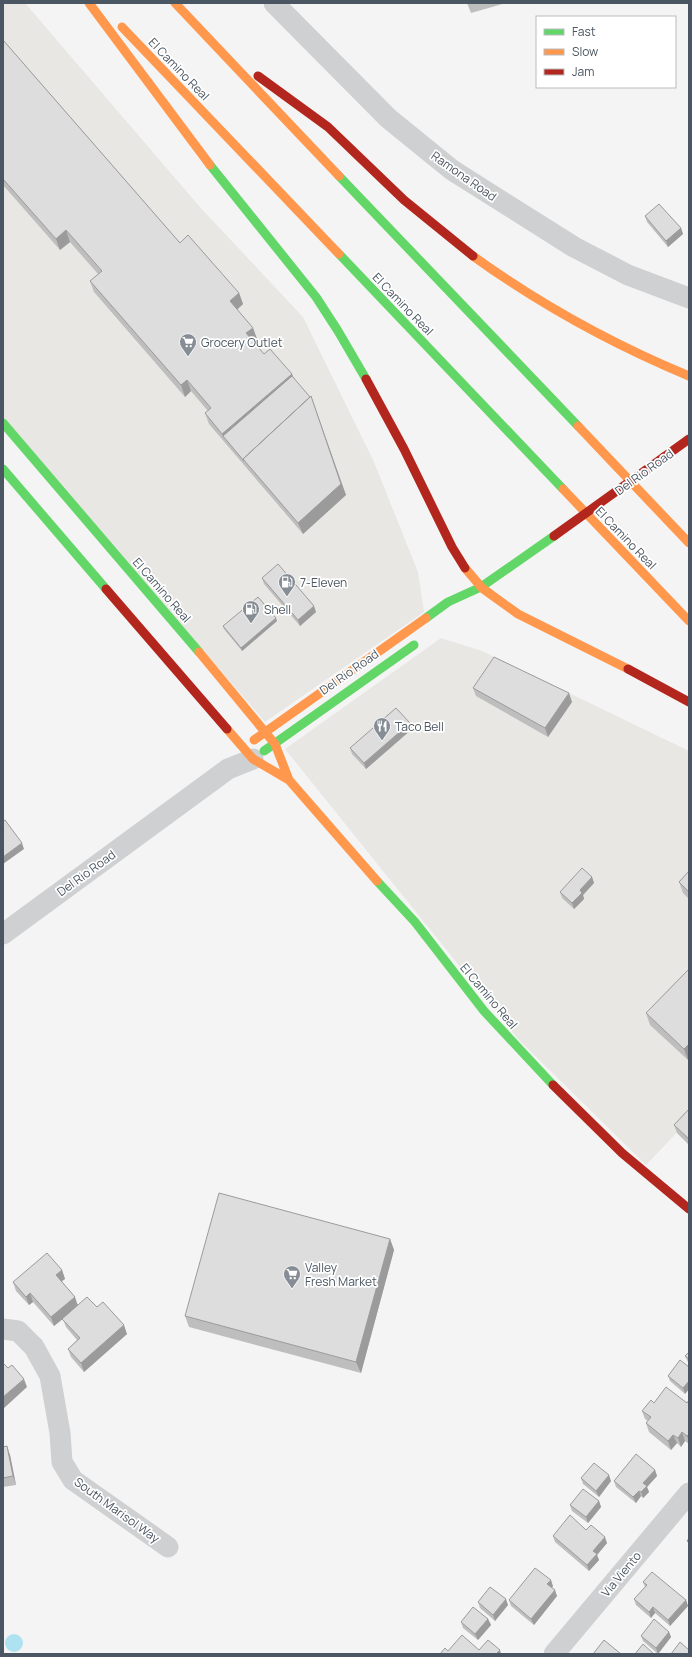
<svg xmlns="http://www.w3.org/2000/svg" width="692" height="1657" viewBox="0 0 692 1657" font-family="Manrope,sans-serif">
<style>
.commercial{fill:#e8e7e3}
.water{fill:#aee2f0}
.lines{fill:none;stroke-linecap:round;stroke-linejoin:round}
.street{stroke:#ced0d2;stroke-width:21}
.fast{stroke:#63d668;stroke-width:9}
.slow{stroke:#ff974d;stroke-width:9}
.jam{stroke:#b3261e;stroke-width:9}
.jam-bridge{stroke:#b3261e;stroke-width:9}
.wall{fill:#bebebf}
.shaded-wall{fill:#9b9b9b}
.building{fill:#ddddde;stroke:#9b9b9b}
.labels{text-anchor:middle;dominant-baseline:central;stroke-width:3.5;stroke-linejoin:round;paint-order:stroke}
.street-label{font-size:12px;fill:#4a5661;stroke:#fff}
.poi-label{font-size:12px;fill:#4a5661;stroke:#fff;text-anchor:start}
</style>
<rect width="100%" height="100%" fill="#f4f4f4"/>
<path class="commercial" d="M3,3H25L199,206L303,317L374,462L418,572L424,612L265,722L3,419Z
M441,638L482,651L689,751V1120L646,1165L518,1039L285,749Z"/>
<path class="water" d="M5 1643a9 9 0 1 1 18 0a9 9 0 1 1-18 0Z"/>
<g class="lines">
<path class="street" d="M274,3L388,118L452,170L574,247L628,275L689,298
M3,934L228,769L253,759
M3,1329L18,1331L34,1347L50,1376L60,1433L62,1462L73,1480L168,1547
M554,1654L689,1493"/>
<path class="fast" d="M210,165L316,297L338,331L366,379
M339,176L578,426
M339,254L563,489
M3,423L199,652
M3,469L106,589
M426,618L448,602L481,587L554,536
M264,751L414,645
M377,881L415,922L484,1011L553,1085"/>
<path class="slow" d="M89,3L210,165
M175,3L339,176
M122,27L339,254
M473,256C541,305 612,344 689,376
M578,426L689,543
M563,489L689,621
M465,568L482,588L518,614L628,669
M199,652L275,744L289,780
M227,729L253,759L289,780L377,881
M254,740L426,618"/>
<path class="jam" d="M258,76L328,127L404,200L473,256
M366,379L404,449L452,547L465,568
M664,457L689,439
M106,589L227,729
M628,669L689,702
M553,1085L622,1153L689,1209"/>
<path class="jam-bridge" d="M554,536L664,457"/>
</g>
<path class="wall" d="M467,3H506L471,13Z
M3,40L180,243L239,293L243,304L237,310L253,328L257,339L253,342L264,354L292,374L346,495L303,534L209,424L205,413L208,411L191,391L185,397L94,292L90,281L98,274L70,242L60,250L3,185Z
M645,216L681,228L683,234L668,247L647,222Z
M262,578L316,612L300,626L264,584Z
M277,621L242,651L224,629L223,626Z
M473,688L572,702L548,737L476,696Z
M410,723L412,729L366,769L352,754L350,748Z
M689,871V899L683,893L679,882Z
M592,877L594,883L583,895L584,899L574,909L562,898L560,892Z
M689,969L688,1060L650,1025L646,1013Z
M689,1109V1145L677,1133L674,1125Z
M390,1239L394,1250L361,1373L189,1327L185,1316Z
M62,1270L65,1279L62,1281L78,1305L97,1307L127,1334L84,1372L71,1357L68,1349L77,1340L66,1327L63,1319L54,1326L33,1302L29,1305L16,1291L13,1282Z
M689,1352V1363L688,1362L685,1356Z
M689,1367V1389L685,1394L670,1381L668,1376Z
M689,1400V1444L685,1441L681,1447L677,1443L671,1450L649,1432L646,1423L648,1421L645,1419L642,1411L654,1403H687Z
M3,1447L10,1455L16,1485L3,1487Z
M655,1470L657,1476L647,1487L649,1492L643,1498L641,1496L636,1503L616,1487L614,1481Z
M581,1478L611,1481L599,1497L583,1484Z
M599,1501L601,1507L588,1523L572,1511L570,1505Z
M553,1536L607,1543L597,1555L599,1560L589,1571L555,1542Z
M643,1582L686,1600L688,1606L670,1626L655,1613L651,1618L636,1605L634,1599L645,1587Z
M553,1586L552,1587L557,1596L534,1625L511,1606L509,1600Z
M478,1602L508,1605L495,1621L480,1608Z
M488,1619L491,1625L478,1640L463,1628L461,1622Z
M669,1632L671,1637L658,1654L643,1641L641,1636Z"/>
<path class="shaded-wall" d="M681,228L683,234L668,247L666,241Z
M66,230L70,242L60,250L56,239Z
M239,293L243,304L234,312L230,301Z
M253,328L257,339L250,344L246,333Z
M292,374L296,385L223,436L222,434Z
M187,380L191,391L185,397L181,385Z
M311,396L346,495L303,534L298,523Z
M314,606L316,612L300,626L298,620Z
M276,618L277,621L242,651L241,648Z
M569,693L572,702L548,737L545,728Z
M410,723L412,729L366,769L364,763Z
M22,843L24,849L3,864V857Z
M592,877L594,883L583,895L584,899L574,909L572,903L580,890Z
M689,1044V1060H688L684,1049Z
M390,1239L394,1250L361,1373L356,1362Z
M62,1270L65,1279L59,1283L56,1275Z
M30,1293L33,1302L29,1305L26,1297Z
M75,1297L78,1306L54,1326L51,1317Z
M124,1325L127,1334L84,1372L81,1363Z
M24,1379L27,1387L3,1409V1397Z
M689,1381V1389L685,1394L683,1388Z
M682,1432L685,1441L681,1447L678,1438Z
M689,1434V1442L687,1436Z
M673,1435L677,1443L671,1450L668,1441Z
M7,1446L10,1455L16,1485L13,1476Z
M655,1470L657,1476L647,1487L649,1492L643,1498L641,1492L643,1483Z
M609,1475L611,1481L599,1497L596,1491Z
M639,1491L641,1496L636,1503L633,1497Z
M599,1501L601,1507L588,1523L586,1517Z
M605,1537L607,1543L597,1555L599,1560L589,1571L587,1565L593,1551Z
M551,1580L553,1586L550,1590L547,1584Z
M555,1590L557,1596L534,1625L531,1619Z
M506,1599L508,1605L495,1621L493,1615Z
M686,1600L688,1606L670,1626L668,1620Z
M653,1607L655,1613L651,1618L649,1612Z
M488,1619L491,1625L478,1640L475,1634Z
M669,1632L671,1637L658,1654L656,1648Z
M500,1650L501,1654H496Z"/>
<path class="building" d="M3,40L180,243L188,235L239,293L230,301L253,328L246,333L264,354L270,349L292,374L222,434L205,413L211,408L187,380L181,385L90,281L102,271L66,230L56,239L3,179Z
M659,204L681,228L666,241L645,216Z
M292,376L310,397L243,459L244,461L223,436Z
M311,396L341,484L298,523L243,459Z
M278,564L314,606L298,620L262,578Z
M258,597L276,618L241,648L223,626Z
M494,657L569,693L545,728L473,688Z
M396,708L410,723L364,763L350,748Z
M5,820L22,843L3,857V821Z
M582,868L592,877L580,890L582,893L572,903L560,892Z
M689,871V892L679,882Z
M689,969V1044L684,1049L646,1013Z
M689,1109V1139L674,1125Z
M219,1193L390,1239L356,1362L185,1316Z
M47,1253L62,1270L56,1275L75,1297L51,1317L30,1293L26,1297L13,1282Z
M87,1297L97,1307L103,1302L124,1325L81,1363L68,1349L80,1338L62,1319Z
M689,1352V1359L685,1356Z
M680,1360L689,1367V1381L683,1388L668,1376Z
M3,1363L8,1368L12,1365L24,1379L3,1397Z
M666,1387L687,1403L689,1400V1434L687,1436L682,1432L678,1438L673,1435L668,1441L646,1423L651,1417L642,1411L651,1400L654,1403Z
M7,1446L13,1476L3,1478V1447Z
M636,1454L655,1470L643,1483L647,1486L641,1492L639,1491L633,1497L614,1481Z
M594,1463L609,1475L596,1491L581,1478Z
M583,1489L599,1501L586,1517L570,1505Z
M570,1515L586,1530L591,1525L605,1537L593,1551L597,1554L587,1565L553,1536Z
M689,1538V1543L687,1541Z
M535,1568L551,1580L547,1584L555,1590L531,1619L509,1600Z
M652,1572L686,1600L668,1620L653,1607L649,1612L634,1599L647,1585L643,1582Z
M490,1587L506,1599L493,1615L478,1602Z
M473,1607L488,1619L475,1634L461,1622Z
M654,1619L669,1632L656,1648L641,1636Z
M462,1635L479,1650L488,1640L500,1650L496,1654H440L445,1648L448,1651Z
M604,1640L621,1654H593Z
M680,1642L689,1650V1654H671Z
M643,1644L654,1654H635Z"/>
<defs>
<g id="supermarket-pin" transform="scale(0.9)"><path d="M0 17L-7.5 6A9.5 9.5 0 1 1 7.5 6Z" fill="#868d94" stroke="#fff"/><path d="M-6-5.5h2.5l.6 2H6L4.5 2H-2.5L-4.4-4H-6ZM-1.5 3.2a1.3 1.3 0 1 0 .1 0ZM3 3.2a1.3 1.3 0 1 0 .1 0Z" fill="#fff"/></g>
<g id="fuel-pin" transform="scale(0.9)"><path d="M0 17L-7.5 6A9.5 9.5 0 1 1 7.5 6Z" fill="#868d94" stroke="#fff"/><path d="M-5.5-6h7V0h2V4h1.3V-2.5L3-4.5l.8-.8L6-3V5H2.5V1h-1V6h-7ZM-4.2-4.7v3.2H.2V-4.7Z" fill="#fff"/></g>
<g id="restaurant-pin" transform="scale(0.9)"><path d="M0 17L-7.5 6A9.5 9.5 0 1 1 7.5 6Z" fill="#868d94" stroke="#fff"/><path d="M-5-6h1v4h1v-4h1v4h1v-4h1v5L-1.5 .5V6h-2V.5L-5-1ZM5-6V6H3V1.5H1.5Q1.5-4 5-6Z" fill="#fff"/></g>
</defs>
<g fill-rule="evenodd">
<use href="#supermarket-pin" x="188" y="342"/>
<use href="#fuel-pin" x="287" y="582"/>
<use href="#fuel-pin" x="251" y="609"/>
<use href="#restaurant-pin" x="382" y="726"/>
<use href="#supermarket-pin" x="292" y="1274"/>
</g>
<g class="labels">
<g class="street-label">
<text transform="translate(179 69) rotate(46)">El Camino Real</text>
<text transform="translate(464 176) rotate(35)">Ramona Road</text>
<text transform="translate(403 304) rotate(46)">El Camino Real</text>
<text transform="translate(644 472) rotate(-36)">Del Rio Road</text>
<text transform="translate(626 538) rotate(46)">El Camino Real</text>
<text transform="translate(162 590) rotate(49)">El Camino Real</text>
<text transform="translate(349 672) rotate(-35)">Del Rio Road</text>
<text transform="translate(86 873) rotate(-36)">Del Rio Road</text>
<text transform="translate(489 996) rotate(50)">El Camino Real</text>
<text transform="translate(117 1510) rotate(36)">South Marisol Way</text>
<text transform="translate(621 1574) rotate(-50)">Via Viento</text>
</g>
<g class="poi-label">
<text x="201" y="342">Grocery Outlet</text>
<text x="300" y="582">7-Eleven</text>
<text x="264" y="609">Shell</text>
<text x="395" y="726">Taco Bell</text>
<text x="305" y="1267">Valley<tspan x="305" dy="14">Fresh Market</tspan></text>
</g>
</g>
<rect width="692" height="1657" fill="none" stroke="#4a5661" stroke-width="8"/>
<rect x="536" y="16" width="140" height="72" fill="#ffffff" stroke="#b7bbc0"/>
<rect x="544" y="29" width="20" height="6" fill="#63d668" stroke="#b7bbc0"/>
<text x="572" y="36" font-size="12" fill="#4a5661">Fast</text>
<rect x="544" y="49" width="20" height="6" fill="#ff974d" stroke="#b7bbc0"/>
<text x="572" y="56" font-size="12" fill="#4a5661">Slow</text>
<rect x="544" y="69" width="20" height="6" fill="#b3261e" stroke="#b7bbc0"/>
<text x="572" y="76" font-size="12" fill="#4a5661">Jam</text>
</svg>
